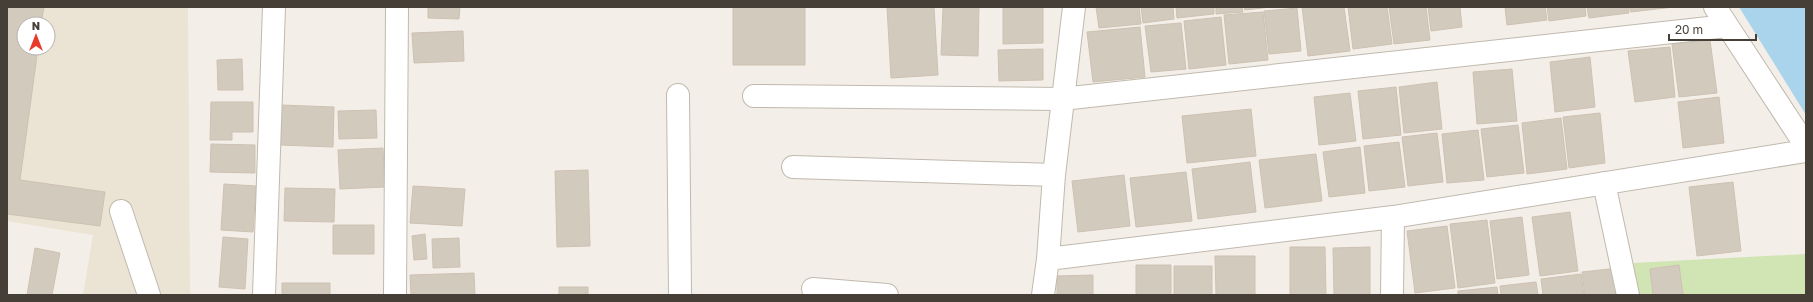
<svg xmlns="http://www.w3.org/2000/svg" width="1813" height="302" viewBox="0 0 1813 302" font-family="'Golos Text',sans-serif">
<style>
.education{fill:#ebe3d3;fill-rule:evenodd}
.green{fill:#d1e4b4}
.water{fill:#a9d4eb}
.building{fill:#d3cabe;stroke:#cec1b2}
.lines{fill:none;stroke-linecap:round;stroke-linejoin:round}
.minor-casing{stroke:#c0b9ae;stroke-width:24}
.minor{stroke:#fff;stroke-width:22}
</style>
<rect width="100%" height="100%" fill="#f3efe8"/>
<path class="education" d="M7,7H188L190,295H83L93,235L7,221ZM24,24H48V48H24Z"/>
<path class="green" d="M1806,254V295H1638L1633,263Z"/>
<path class="water" d="M1739,7H1806V115Z"/>
<path class="building" d="M7,7H44L41,24H24V48H38L20,180L105,192L100,226L7,214Z
M428,7H460L459,19L428,18Z
M733,7H805V65H733Z
M887,7H934L938,75L891,78Z
M943,7H979L978,56L941,55Z
M1003,7H1043V43L1003,44Z
M1096,7H1139L1141,24L1099,28Z
M1141,7H1173L1174,19L1143,23Z
M1176,7H1214V14L1177,18Z
M1216,7H1242L1243,12L1216,14Z
M1244,7H1271L1245,10Z
M1302,7H1344L1350,51L1308,56Z
M1348,7H1387L1392,44L1353,49Z
M1389,7H1426L1430,40L1394,44Z
M1428,7H1460L1462,27L1431,31Z
M1505,7H1545L1547,20L1507,25Z
M1547,7H1585L1586,16L1549,21Z
M1587,7H1629V13L1589,18Z
M1630,7H1674L1631,12Z
M1297,8L1301,51L1269,54L1264,11Z
M1263,12L1268,60L1229,64L1224,15Z
M1221,17L1226,65L1189,69L1184,21Z
M1181,23L1186,69L1151,72L1145,26Z
M1140,27L1145,77L1093,82L1087,32Z
M463,31L464,61L414,63L412,33Z
M1710,40L1717,93L1679,97L1672,44Z
M1670,47L1675,97L1635,102L1628,51Z
M1043,49V80L999,81L998,50Z
M1590,57L1595,107L1555,112L1550,62Z
M242,59L243,90H218L217,60Z
M1512,69L1517,121L1477,124L1473,72Z
M1437,82L1442,129L1404,133L1399,87Z
M1396,87L1401,135L1363,139L1358,91Z
M1350,93L1356,141L1319,145L1314,97Z
M1719,97L1724,143L1683,148L1678,102Z
M211,102H253V132H232V140H210Z
M281,105L334,107L333,147L280,145Z
M1251,109L1256,156L1187,163L1182,116Z
M376,110L377,138L339,139L338,111Z
M1600,113L1605,163L1569,168L1563,117Z
M1561,118L1567,169L1527,174L1522,123Z
M1518,125L1524,173L1487,177L1481,129Z
M1478,130L1484,180L1447,183L1442,134Z
M1437,133L1443,182L1408,186L1402,137Z
M1399,142L1405,187L1369,191L1364,146Z
M211,144L255,145V173L210,172Z
M1360,147L1365,193L1329,197L1323,152Z
M383,148L385,187L340,189L338,150Z
M1316,154L1322,201L1265,208L1259,160Z
M1250,162L1256,212L1198,219L1192,169Z
M588,170L590,246L557,247L555,171Z
M1186,172L1192,221L1136,227L1130,178Z
M1124,175L1130,226L1078,232L1072,181Z
M1733,182L1741,251L1697,256L1689,187Z
M224,184L256,186L253,232L221,230Z
M413,186L465,189L462,226L410,223Z
M285,188L335,189L334,222L284,221Z
M1570,212L1578,271L1540,276L1532,217Z
M1522,217L1529,275L1497,279L1490,221Z
M1487,220L1495,283L1458,288L1450,224Z
M333,225H374V254H333Z
M1447,226L1455,288L1415,293L1407,231Z
M425,234L427,259L414,260L412,236Z
M223,237L248,239L245,289L219,287Z
M459,238L460,267L433,268L432,239Z
M1290,247H1325L1326,295H1290Z
M1370,247V295H1334L1333,248Z
M35,248L60,253L52,295H27Z
M1215,256H1255V295H1216Z
M1136,265H1171V295H1136Z
M1679,265L1683,295H1653L1650,269Z
M1174,266H1212V295H1174Z
M1618,268L1621,295H1585L1582,272Z
M474,273L475,295H411L410,275Z
M1581,274L1584,295H1543L1541,279Z
M1093,275V295H1057V276Z
M1536,282L1538,295H1501L1500,286Z
M282,283H330V295H282Z
M559,287H588V295H559Z
M1497,287L1498,295H1458V291Z"/>
<g class="lines">
<g class="minor-casing">
<path id="minor" d="M1715,7L1806,146
M678,95L680,295
M754,96L1062,99L1727,26
M793,167L1054,175
M1604,183L1628,295
M121,211L149,295
M1048,259L1393,217L1806,151
M813,289L887,295
M264,295L274,7
M395,295L397,7
M1043,295L1048,259L1054,175L1074,7
M1392,295L1393,217"/>
</g>
<use href="#minor" class="minor"/>
</g>
<rect width="1813" height="302" fill="none" stroke="#463f37" stroke-width="16"/>
<g transform="translate(36 36)"><circle r="19" fill="#ffffff" stroke="#b5b2af"/>
<path d="M0-3L7 15L0 10L-7 15Z" fill="#e93a29"/>
<text y="-6" font-size="11" font-weight="bold" text-anchor="middle" fill="#463f37">N</text>
</g>
<path d="M1669 34v6h87v-6" fill="none" stroke="#463f37" stroke-width="2"/>
<text x="1675" y="34" font-size="12" fill="#463f37" stroke="#ffffff" stroke-width="3" paint-order="stroke">20 m</text>
</svg>
